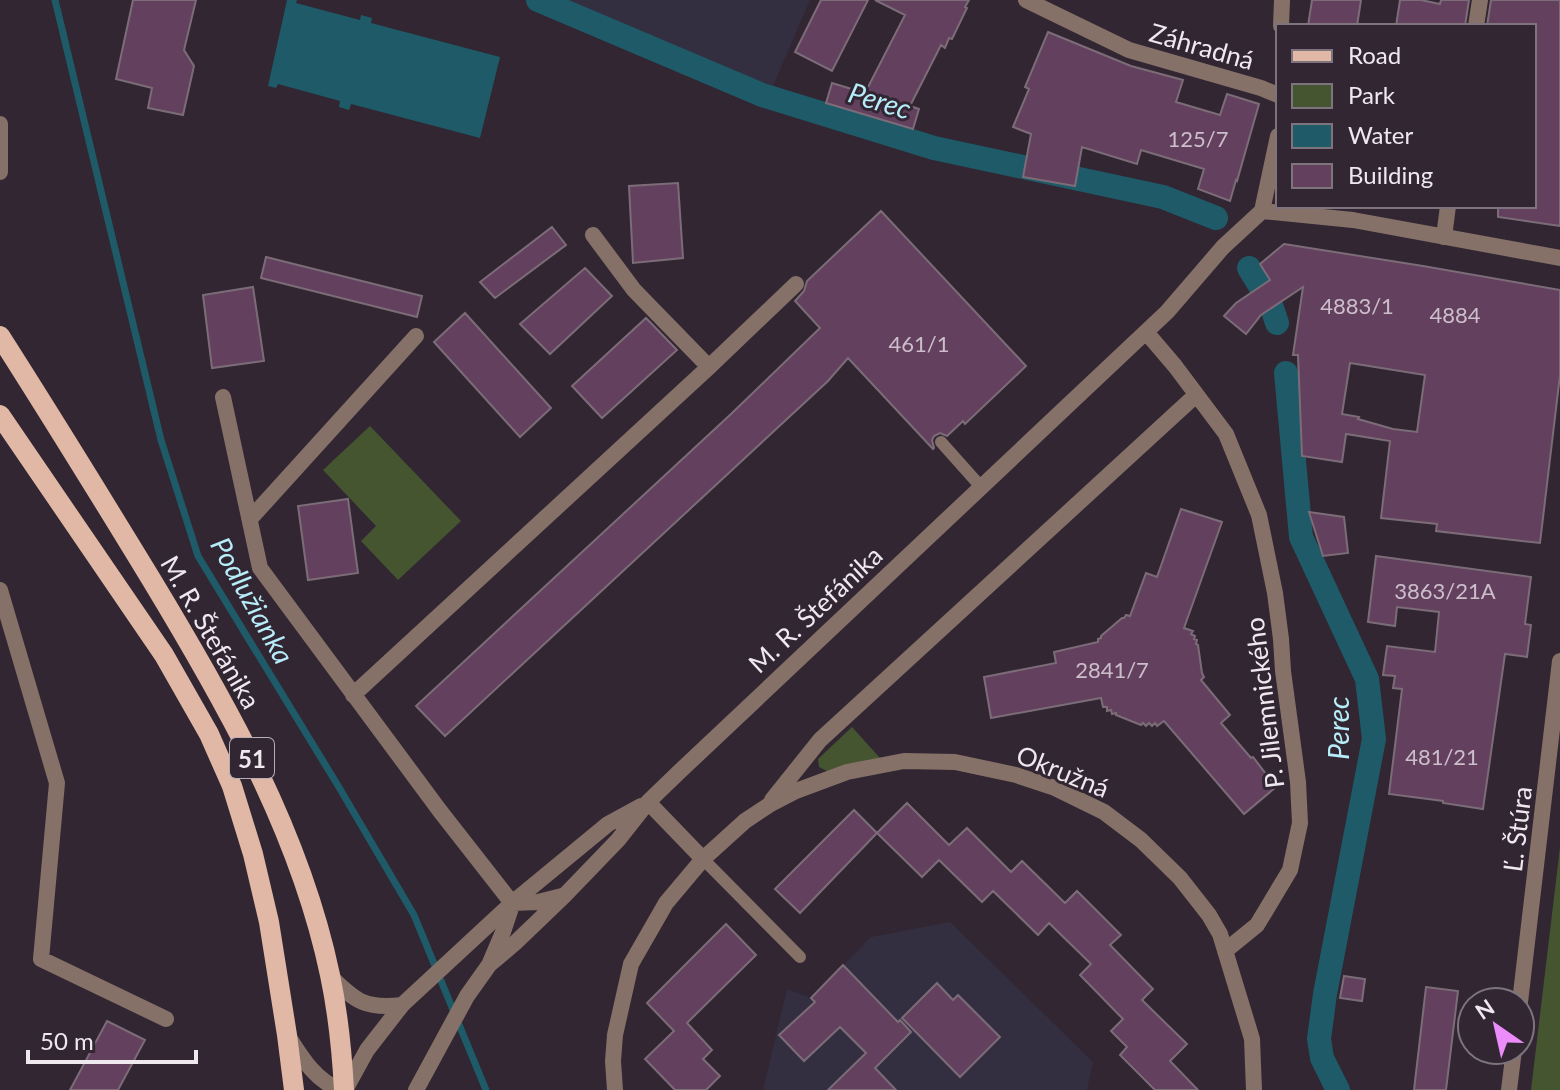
<svg xmlns="http://www.w3.org/2000/svg" width="1560" height="1090" viewBox="0 0 1560 1090" font-family="Lato,sans-serif">
<style>
.education{fill:#332f40}
.green{fill:#445530}
.water{fill:#1e5a67}
.lines{fill:none;stroke-linecap:round;stroke-linejoin:round}
.stream{stroke:#1e5a67;stroke-width:7}
.canal{stroke:#1e5a67;stroke-width:24}
.building{fill:#63415e;stroke:#7b6c78;stroke-width:2;fill-rule:evenodd}
.service{stroke:#857168;stroke-width:12}
.pedestrian{stroke:#857168;stroke-width:16}
.minor{stroke:#857168;stroke-width:16}
.primary{stroke:#e1b7a5;stroke-width:20}
.labels{text-anchor:middle;dominant-baseline:central;stroke-width:6;stroke-linejoin:round;paint-order:stroke}
.number-label{font-size:22px;fill:#ccbecb}
.shield{fill:#312632;stroke:#b6aeb6;stroke-width:2}
.shield-label{font-size:24px;font-weight:bold;fill:#efe8ef}
.street-label{font-size:26px;fill:#efe8ef;stroke:#312632}
.water-label{font-size:28px;font-style:italic;fill:#b7ecf9;stroke:#312632}
</style>
<rect width="100%" height="100%" fill="#312632"/>
<path class="education" d="M558,0H810L773,86L713,65Z
M950,922L1093,1062L1087,1090H763L787,989L811,998L871,937Z"/>
<path class="green" d="M370,426L461,521L398,580L361,541L376,526L323,470Z
M852,727L880,758L827,771L819,767L818,759Z
M1560,847V1090H1531Z"/>
<path class="water" d="M287,0H297L296,3L360,20L361,15L372,18L371,23L500,57L480,138L351,104L349,110L339,107L340,101L278,84L276,88L268,86Z"/>
<g class="lines">
<path class="stream" d="M55,0L161,440L198,556L340,789L414,915L486,1090"/>
<path class="canal" d="M538,0L762,95L934,148L1163,197L1216,218
M1249,268L1260,286
M1272,308L1277,323
M1286,373L1301,537L1367,679L1374,739L1325,994L1319,1039L1322,1058L1338,1090"/>
</g>
<path class="building" d="M133,0H196L184,50L194,66L183,115L148,108L152,88L116,79Z
M821,0H868L832,71L795,52Z
M875,0H969L965,7L967,8L952,39L949,38L945,48L941,45L910,106L919,109L913,129L826,103L832,83L865,93L905,15Z
M1312,0H1361L1357,26H1308Z
M1400,0H1421L1440,4L1441,0H1469L1465,26H1396Z
M1491,0H1560V226L1498,217V206H1534V26H1487Z
M1048,32L1131,66L1183,80L1176,102L1220,115L1227,94L1259,104L1237,181L1236,180L1230,201L1198,189L1204,169L1141,150L1137,164L1082,147L1075,186L1023,177L1031,134L1013,127L1029,89L1025,87Z
M678,183L683,258L633,263L629,186Z
M881,211L1026,366L965,424L963,421L947,436L940,433L934,436L932,440L934,448L933,449L848,358L828,381L445,736L416,706L731,414L820,328L795,301L804,291L807,281Z
M552,227L566,245L495,298L480,282Z
M1284,244L1423,266L1560,290V375L1540,543L1436,531L1437,524L1381,518L1390,441L1346,434L1342,462L1302,456L1298,355H1293L1303,287L1261,315L1246,334L1224,316L1236,303L1270,280L1260,264ZM1350,363L1425,375L1417,432L1393,429L1358,419L1359,417L1342,414Z
M266,257L422,296L417,317L261,278Z
M585,268L612,296L550,354L520,324Z
M253,287L264,361L212,368L203,295Z
M465,313L551,408L520,437L434,342Z
M646,318L677,350L602,418L572,386Z
M348,499L358,573L308,580L298,506Z
M1181,509L1222,522L1184,628L1193,631L1191,634L1195,636L1194,639L1197,640L1196,644L1198,645L1202,673L1204,677L1201,680L1230,715L1221,723L1251,758L1253,757L1276,787L1244,814L1164,721L1157,726L1155,723L1152,726L1149,723L1146,726L1143,723L1141,725L1116,715V713L1112,714L1111,710L1107,711V707H1103L1101,698L991,718L984,677L1056,663L1054,652L1098,642V639L1101,638V636L1122,618H1124L1126,615L1130,616L1146,573L1157,577Z
M1309,512L1344,517L1348,553L1323,556Z
M1376,556L1531,577L1525,624L1531,625L1527,657L1505,654L1483,809L1443,803V801L1389,794L1402,689L1393,688L1395,676L1383,675L1387,646L1435,652L1439,612L1397,607L1395,626L1368,622Z
M907,803L949,845L967,828L1011,872L1022,861L1065,903L1077,891L1121,935L1110,945L1153,989L1142,1000L1187,1044L1170,1061L1198,1090H1155L1120,1055L1127,1047L1111,1031L1123,1019L1080,975L1091,964L1049,923L1038,935L993,891L982,902L939,860L922,877L877,833L800,913L775,889L854,810L877,833Z
M726,924L756,955L687,1023L712,1050L703,1059L720,1076L706,1090H675L645,1059L674,1031L647,1003Z
M843,965L898,1022L900,1020L911,1032L875,1068L896,1090H828L866,1053L840,1027L804,1061L779,1035L815,1002L811,998Z
M1344,976L1365,979L1362,1001L1340,998Z
M937,983L953,1000L958,995L1000,1037L960,1077L902,1018Z
M1426,987L1458,991L1446,1090H1414Z
M107,1021L145,1040L118,1090H70Z"/>
<g class="lines">
<path class="service" d="M941,442L982,488
M703,859L800,957"/>
<path class="pedestrian" d="M1476,26L1480,0
M1444,237L1448,206"/>
<path class="minor" d="M1026,0L1129,50L1261,88L1278,95
M1281,26L1282,0
M0,124V172
M1262,211L1353,220L1560,258
M1262,211L1278,136
M593,235L634,290L709,367
M1146,332L1175,366L1226,434L1259,515L1275,593L1281,639L1283,671L1298,782L1300,823L1290,870L1257,925L1225,951
M223,397L260,568L440,811L512,903
M250,519L416,336
M0,590L57,783L41,959L166,1019
M353,695L709,367L796,284
M772,800L820,740L1196,395
M648,802L703,859
M512,903L538,902L562,896
M489,965L515,943L564,896L618,840L648,802L678,773L1167,312L1223,247L1262,211
M331,977C356,1002 366,1009 402,1005
M1520,1002L1560,661
M288,1036C302,1058 315,1080 340,1090
M345,1090L367,1050L402,1005L512,903L608,824L641,806
M416,1090L467,996L489,965L503,932L512,905
M615,1090L613,1061L615,1035L631,964L666,903L703,859L745,821L769,805L796,791L847,772L904,761L955,762L1016,775L1055,788L1104,812L1141,840L1180,878L1209,915L1220,934L1252,1039L1254,1090
M1509,1090L1514,1050"/>
<path class="primary" d="M0,336C51,416 101,497 151,579C226,703 300,832 330,975C338,1013 342,1052 344,1090
M0,415L164,655L209,734L232,786L253,854L269,922L287,1035L294,1090"/>
</g>
<g class="labels">
<g class="number-label">
<text x="1198" y="138">125/7</text>
<text x="1357" y="305">4883/1</text>
<text x="1455" y="314">4884</text>
<text x="919" y="343">461/1</text>
<text x="1445" y="590">3863/21A</text>
<text x="1112" y="669">2841/7</text>
<text x="1442" y="756">481/21</text>
</g>
<rect class="shield" x="230" y="738" width="44" height="40" rx="6"/>
<g class="shield-label">
<text x="252" y="758">51</text>
</g>
<g class="street-label">
<text transform="translate(1202 46) rotate(16)">Záhradná</text>
<text transform="translate(815 609) rotate(-43)">M. R. Štefánika</text>
<text transform="translate(211 632) rotate(60)">M. R. Štefánika</text>
<text transform="translate(1264 703) rotate(-97)">P. Jilemnického</text>
<text transform="translate(1063 771) rotate(22)">Okružná</text>
<text transform="translate(1517 829) rotate(-83)">Ľ. Štúra</text>
</g>
<g class="water-label">
<text transform="translate(880 100) rotate(17)">Perec</text>
<text transform="translate(253 600) rotate(61)">Podlužianka</text>
<text transform="translate(1338 728) rotate(-90)">Perec</text>
</g>
</g>
<rect x="1276" y="24" width="260" height="184" fill="#312632" stroke="#7d747e" stroke-width="2"/>
<rect x="1292" y="50" width="40" height="12" fill="#e1b7a5" stroke="#7d747e" stroke-width="2"/>
<text x="1348" y="64" font-size="24" fill="#efe8ef">Road</text>
<rect x="1292" y="84" width="40" height="24" fill="#445530" stroke="#7d747e" stroke-width="2"/>
<text x="1348" y="104" font-size="24" fill="#efe8ef">Park</text>
<rect x="1292" y="124" width="40" height="24" fill="#1e5a67" stroke="#7d747e" stroke-width="2"/>
<text x="1348" y="144" font-size="24" fill="#efe8ef">Water</text>
<rect x="1292" y="164" width="40" height="24" fill="#63415e" stroke="#7d747e" stroke-width="2"/>
<text x="1348" y="184" font-size="24" fill="#efe8ef">Building</text>
<g transform="translate(1496 1026) rotate(326)"><circle r="38" fill="#312632" stroke="#7d747e" stroke-width="2"/>
<path d="M0-6L14 30L0 20L-14 30Z" fill="#ec8cfa"/>
<text y="-12" font-size="22" font-weight="bold" text-anchor="middle" fill="#efe8ef">N</text>
</g>
<path d="M28 1050v12h168v-12" fill="none" stroke="#efe8ef" stroke-width="4"/>
<text x="40" y="1050" font-size="24" fill="#efe8ef" stroke="#312632" stroke-width="6" paint-order="stroke">50 m</text>
</svg>
